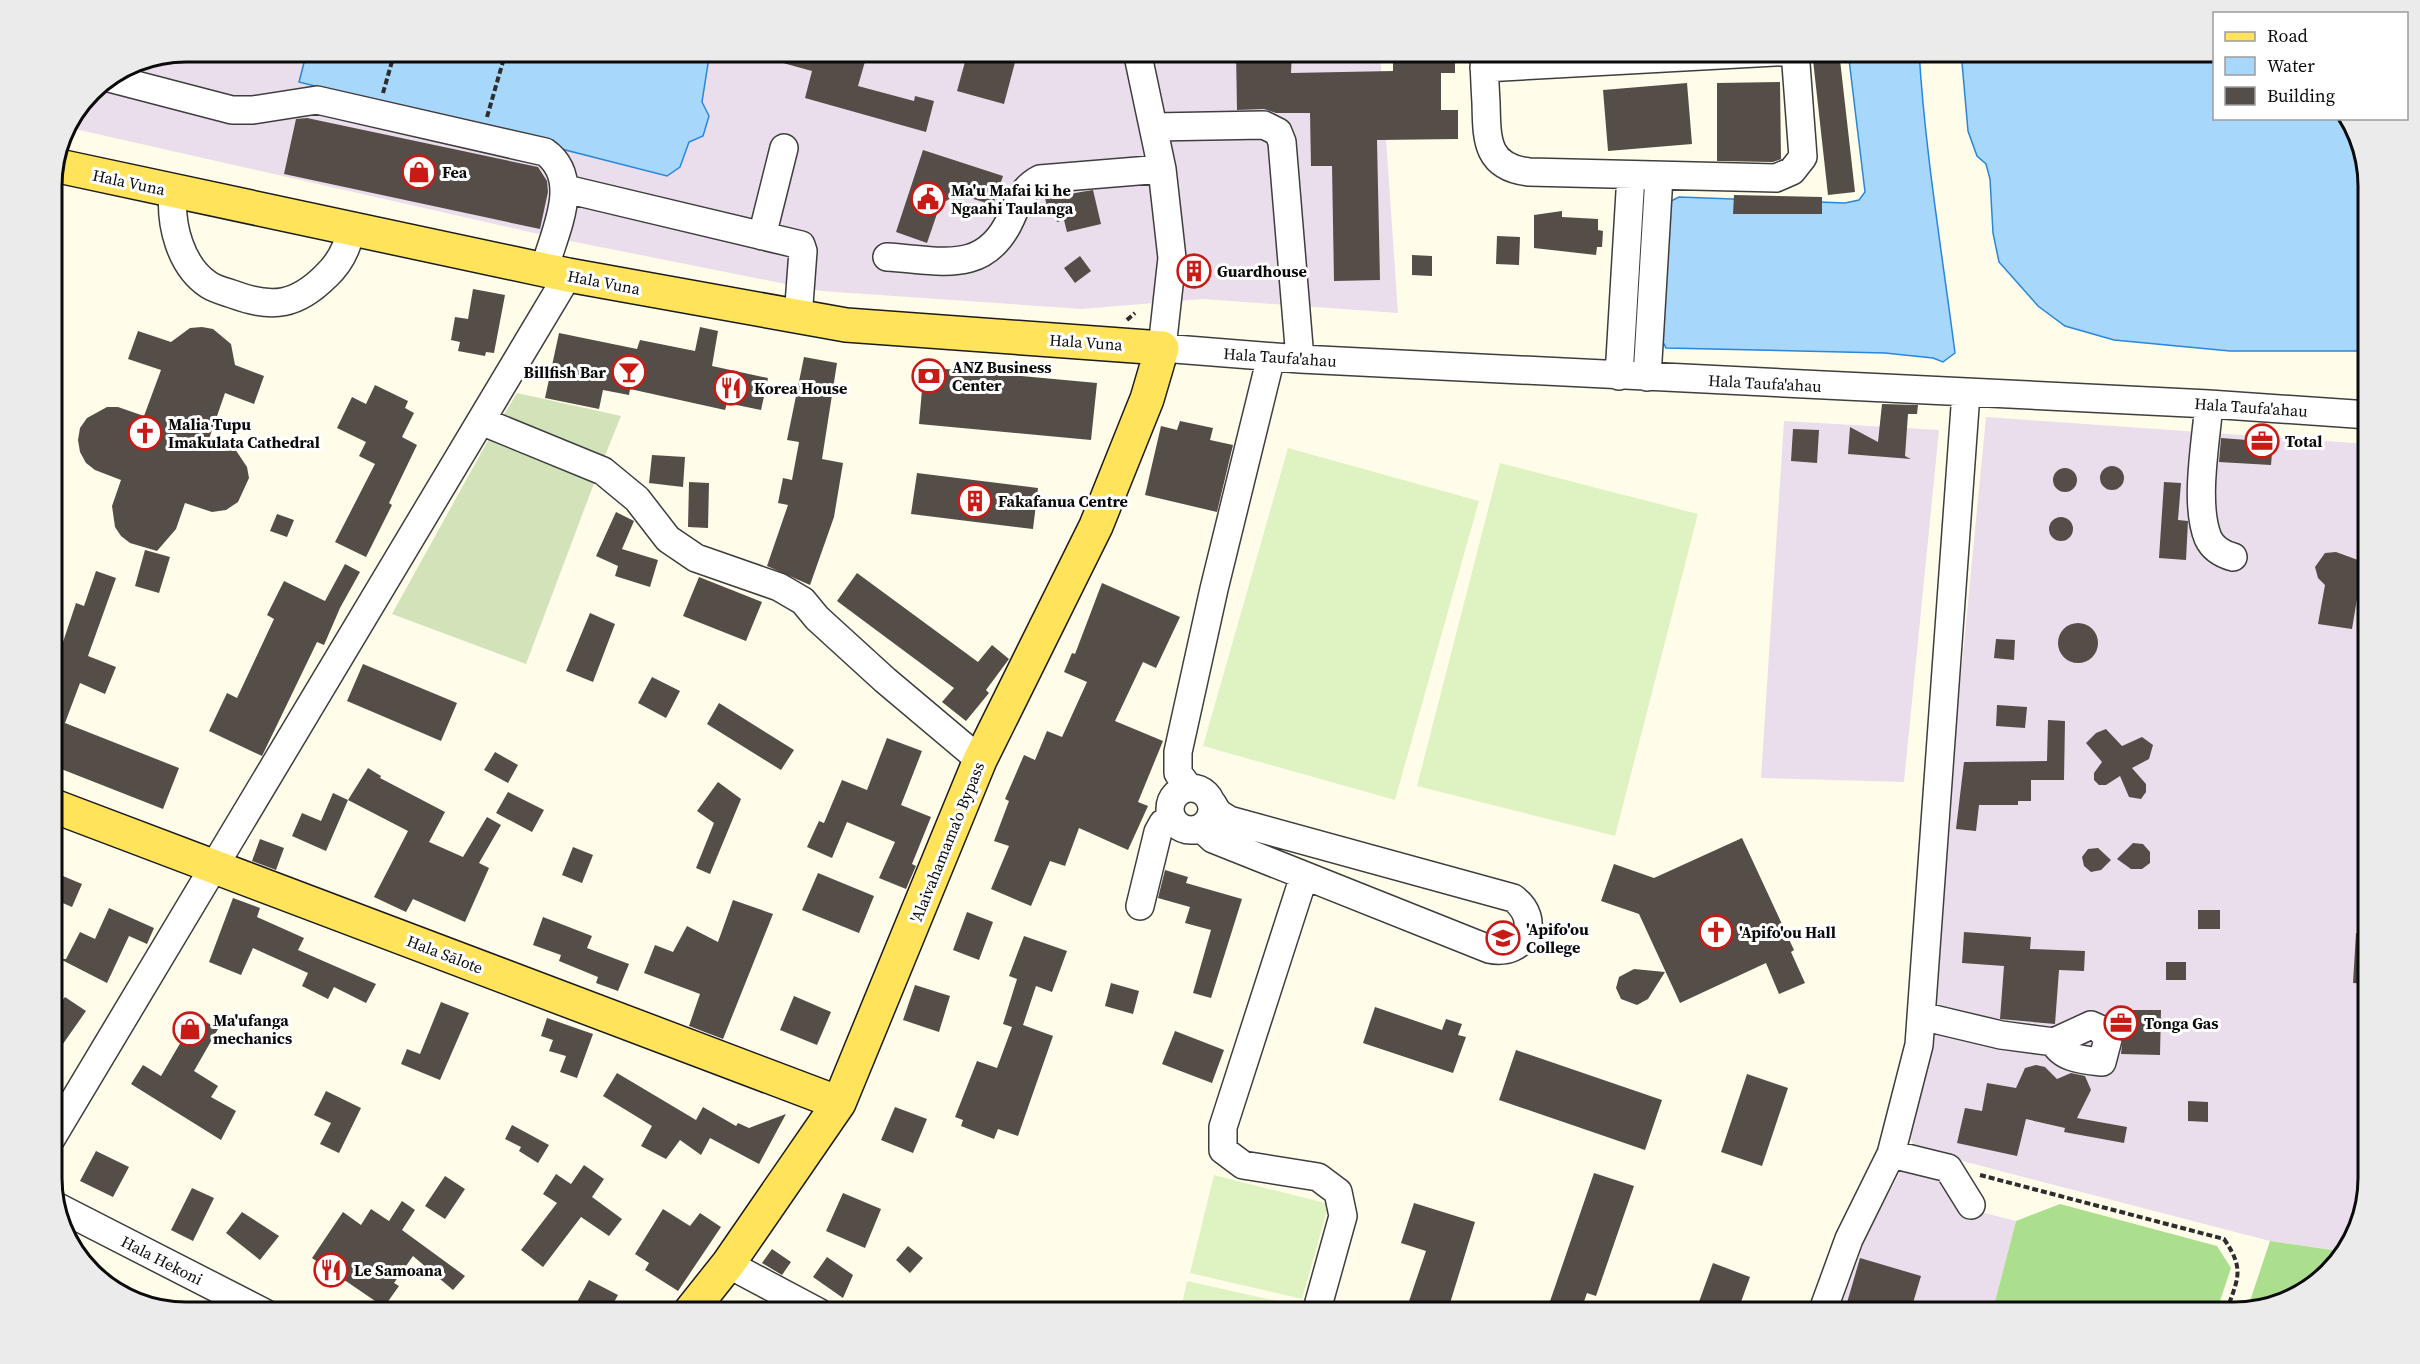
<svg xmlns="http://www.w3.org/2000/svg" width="2420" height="1364" viewBox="0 0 2420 1364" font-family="'Source Serif 4',serif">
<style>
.industrial{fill:#ebdeec}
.forest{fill:#acdf8d}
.cemetery{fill:#d2e3b9}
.pitch{fill:#dff3c2}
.water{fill:#a8d7fc;stroke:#2886db;stroke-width:1.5}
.building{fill:#554d47}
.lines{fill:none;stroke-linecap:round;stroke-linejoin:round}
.minor-casing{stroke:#3e3e3e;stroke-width:30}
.major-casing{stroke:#1c1c1c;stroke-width:36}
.path{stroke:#2d2d2d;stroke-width:4;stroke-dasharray:6 3;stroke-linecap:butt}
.minor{stroke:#fff;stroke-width:27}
.major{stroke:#ffe35a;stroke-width:33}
.labels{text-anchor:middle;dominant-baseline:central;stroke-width:6;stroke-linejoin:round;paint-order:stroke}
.poi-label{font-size:16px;font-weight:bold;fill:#0b0b0b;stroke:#fff;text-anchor:start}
.street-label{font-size:16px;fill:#0b0b0b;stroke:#fff}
.rim{fill:none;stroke:#0b0b0b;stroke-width:3}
</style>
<rect width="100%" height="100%" fill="#fffcea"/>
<path class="industrial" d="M186,51H307L299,82L667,176L680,167L702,102L710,51H1380L1398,313L1202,299L1082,309L821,291L570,241L66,127L91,90L134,61Z
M1986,417L2369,444V1179L2351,1245L2345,1252L2270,1241L1916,1149L1909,1137L1925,1045Z
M1784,421L1939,430L1904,782L1761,778Z
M1913,1169L1943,1178L1957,1206L2016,1221L1992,1313H1838L1867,1234L1900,1172Z"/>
<path class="forest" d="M2060,1204L2217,1246L2231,1268L2216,1313H1992L2016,1221Z
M2270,1241L2345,1252L2302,1295L2247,1310Z"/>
<path class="cemetery" d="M517,393L621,416L602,463L503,416Z
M491,435L596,478L526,664L392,614Z"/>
<path class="pitch" d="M1288,448L1479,501L1395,800L1203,746Z
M1500,463L1698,514L1615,836L1417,786Z
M1214,1175L1329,1204L1302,1299L1190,1273Z
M1187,1281L1295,1305L1293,1313H1180Z"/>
<path class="water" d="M307,51H710L702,102L709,116L703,136L689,142L680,167L667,176L299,82Z
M1848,51H1919C1925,152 1942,252 1955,353L1943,362L1933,358L1885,353L1666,348L1662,340L1671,201L1679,197L1845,203L1859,200L1865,192Z
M1961,51H2214V118L2351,119L2369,177V351H2230L2114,340L2065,326L2038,306L1999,262L1993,233L1990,179L1986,164L1977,156L1968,131Z"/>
<path class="building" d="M758,51H868L858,86L914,101L915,96L934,101L926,132L805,98L812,71L757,56Z
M968,51H1018L1004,104L957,91Z
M1236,51H1292L1291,73L1393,71V51H1455V73H1441V110H1458V139L1377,140L1380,280L1334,281L1332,166H1311L1310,113H1276L1264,109L1237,110Z
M1812,51H1839L1855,192L1828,195Z
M1780,82L1781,159L1773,162L1717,161V83Z
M1687,83L1692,144L1608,151L1603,90Z
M307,118L538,167L547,181L548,192L540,229L284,174L296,119Z
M923,150L1003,176L993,205L957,194L940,205L927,243L896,232Z
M1093,190L1101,224L1067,232L1064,220L1057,222L1055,214L1049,216L1045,198Z
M1734,195L1822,197V214H1733Z
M1562,211V217L1598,219V230L1603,231L1602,247H1597L1596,255L1534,248V215Z
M1497,236L1520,237L1519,265L1496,264Z
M1412,255L1432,256V276L1412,275Z
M1080,256L1091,271L1075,283L1064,268Z
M473,289L505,295L494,353L486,352L485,356L458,351L460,342L451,340L455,317L468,319Z
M202,327L213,329L231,344L235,365L264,376L254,404L225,393L209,439L235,449L247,467L249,478L238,502L226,510L212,512L185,503L176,529L157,551L130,543L121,536L115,527L112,506L121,480L95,470L86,463L80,452L78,440L80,428L87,418L107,407H118L144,416L161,370L128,359L138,331L171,342L190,328Z
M700,327L718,331L712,366L768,378L761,410L727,403L725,410L630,389L629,395L603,390L599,409L545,398L559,333L637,349L640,340L695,351Z
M804,357L837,363L822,459L843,463L834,517L810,585L767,566L788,505L778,503L783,478L792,480L799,442L787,440Z
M924,367L1097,383L1091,440L919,424Z
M375,385L408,401L405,408L414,413L402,437L417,445L389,503L392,505L366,557L335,542L375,464L359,456L366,442L337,428L352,397L366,404Z
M1882,404L1918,405L1917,414H1908L1905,456L1911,459L1848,454L1850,427L1878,442Z
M1180,421L1213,428L1210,440L1233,445L1217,512L1145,495L1161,426L1177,430Z
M1793,429L1819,430L1817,463L1791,461Z
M2221,438L2273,442L2271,465L2219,462Z
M652,455L685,457L683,487L649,483Z
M2100 478a12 12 0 1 1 24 0a12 12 0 1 1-24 0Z
M2053 480a12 12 0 1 1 24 0a12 12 0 1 1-24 0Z
M917,473L1038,488L1033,529L911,514Z
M689,482L709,483L708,528L688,527Z
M2164,482L2181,483L2178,520L2188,521L2186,560L2159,558Z
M616,512L634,521L622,549L658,560L650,587L615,576L618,566L596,556Z
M277,514L294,520L287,537L270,531Z
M2049 529a12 12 0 1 1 24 0a12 12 0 1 1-24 0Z
M145,550L170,557L159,593L135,586Z
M2336,552L2369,564V588L2359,587L2352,629L2318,624L2325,585L2318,578L2315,567L2325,553Z
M345,564L360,572L340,608L324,645L317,642L262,756L209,731L227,693L237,698L274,619L267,615L284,581L325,601Z
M96,571L116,578L88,656L116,667L105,694L80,683L65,723L179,768L163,809L51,765V659L56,646L61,648L76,603L84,606Z
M857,573L978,662L992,645L1009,659L986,690L989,693L966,721L942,702L954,688L837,601Z
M699,577L762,602L746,641L683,616Z
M1102,583L1180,617L1156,668L1143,662L1115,721L1163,741L1138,802L1148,806L1128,850L1079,828L1065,866L1050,861L1031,906L991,889L1009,846L994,841L1009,801L1005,799L1024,755L1035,760L1047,731L1062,737L1087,682L1064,672L1072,653L1075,654Z
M590,613L615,624L593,682L566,671Z
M2058 643a20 20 0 1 1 40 0a20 20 0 1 1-40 0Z
M1996,639L2015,640L2014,660L1994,658Z
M363,664L457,703L441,741L347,701Z
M652,677L680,691L666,718L638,703Z
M719,703L794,750L781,770L707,724Z
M1997,705L2027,707L2025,728L1996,726Z
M2048,720L2065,721L2064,780H2031V801H2018V805H1979L1976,831L1956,829L1964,762L2047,761Z
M2106,729L2122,746L2142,737L2153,745L2149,759L2132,768L2146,784V792L2141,799L2129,797L2120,776L2106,785H2099L2094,780V773L2102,762L2086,743L2096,733Z
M887,738L922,751L901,805L931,817L912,864L916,866L906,889L879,878L895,842L847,822L832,858L807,847L819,821L824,823L842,780L867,790Z
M495,752L518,765L508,783L484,770Z
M368,768L381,776L380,778L445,812L429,842L463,857L487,817L501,825L479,863L489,868L465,922L413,899L406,912L374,897L408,831L348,800Z
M718,782L741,799L710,874L696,868L714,823L697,811Z
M508,792L544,810L532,832L496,813Z
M333,793L348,800L326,851L292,836L302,813L321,821Z
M1742,838L1794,950L1791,952L1805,983L1779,994L1766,963L1680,1003L1639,914L1601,901L1614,864L1654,878Z
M260,839L284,848L276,870L252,861Z
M2133,843L2143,844L2150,852V863L2142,869H2131L2117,859Z
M573,847L593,855L582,883L562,875Z
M2098,848L2111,860L2101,870L2091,872L2084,866L2082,857L2088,849Z
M1165,870L1188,877L1186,883L1242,899L1211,998L1193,993L1211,930L1185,923L1190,907L1158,898Z
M51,871L82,884L72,907L51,898Z
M818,873L874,896L859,933L802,910Z
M233,898L260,908L257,917L304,938L298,950L376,984L366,1003L334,987L328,999L302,986L308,973L253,948L241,975L209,962Z
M733,900L773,914L723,1039L689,1026L700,994L644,973L655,945L673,952L687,926L718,942Z
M109,908L154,928L147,944L129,936L107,983L60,959H66L80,932L95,939Z
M2198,910H2220V929H2198Z
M967,912L993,922L979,960L953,950Z
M543,917L592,936L587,948L629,964L618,991L596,983L598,977L559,961L561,955L533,945Z
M1964,932L2031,937L2030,949L2085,951L2084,971L2059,970L2055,1024L2000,1019L2004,966L1962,963Z
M2356,933L2369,934V984L2353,983Z
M1024,936L1067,951L1052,992L1036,986L1023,1025L1053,1036L1018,1136L998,1129L994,1139L961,1126L963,1120L955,1117L977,1061L997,1068L1012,1027L1003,1024L1017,979L1009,976Z
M2166,962H2186V980H2166Z
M1634,969L1665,972L1648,999L1637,1005L1621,999L1616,988L1619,977Z
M1111,983L1139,991L1133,1014L1105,1006Z
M915,985L950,996L939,1032L903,1020Z
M51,994L62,1001L65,997L86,1011L51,1061Z
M794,996L831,1012L817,1045L780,1030Z
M441,1002L469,1013L440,1080L401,1064L407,1049L420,1054Z
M1375,1007L1442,1030L1446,1019L1462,1024L1458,1035L1466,1037L1453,1073L1363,1043Z
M2113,1010H2161L2160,1055L2121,1054L2123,1036L2113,1020Z
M196,1016L218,1029L194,1071L218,1086L211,1097L236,1111L221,1140L131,1084L143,1065L161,1076Z
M547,1018L593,1034L577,1078L560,1072L566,1056L549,1051L553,1040L541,1036Z
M1175,1031L1224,1050L1212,1083L1162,1064Z
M1516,1050L1662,1100L1645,1150L1499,1100Z
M2036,1065L2045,1067L2057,1079L2071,1073L2085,1076L2091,1090L2077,1118L2127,1127L2124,1143L2064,1132L2065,1128L2026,1119L2017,1156L1957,1143L1965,1108L1982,1111L1987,1083L2016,1088L2025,1068Z
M617,1073L696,1120L703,1107L736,1126L738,1123L749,1128L786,1114L759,1164L710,1138L701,1155L680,1140L666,1159L641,1146L652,1126L603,1096Z
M1747,1074L1788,1088L1762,1166L1721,1152Z
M326,1091L361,1108L339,1153L320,1144L331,1123L314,1115Z
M2188,1101L2208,1102V1122L2188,1121Z
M895,1107L927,1119L913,1153L881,1140Z
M512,1125L549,1145L538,1163L519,1151L521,1147L505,1139Z
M96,1151L129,1167L113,1197L80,1181Z
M584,1165L604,1179L592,1197L622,1219L609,1236L581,1217L543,1267L521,1250L557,1203L543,1194L556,1174L571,1184Z
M1594,1173L1634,1186L1596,1296L1587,1293L1580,1313H1546Z
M445,1176L465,1189L445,1219L425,1206Z
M192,1188L214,1198L193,1241L171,1230Z
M843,1193L881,1209L865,1248L826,1231Z
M402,1201L415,1210L402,1230L465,1276L453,1290L413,1256L394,1283L399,1286L384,1307L312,1258L343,1212L361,1225L371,1209L389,1221Z
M1414,1203L1475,1222L1447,1313H1405L1426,1251L1401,1243Z
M663,1209L690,1226L700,1213L721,1227L678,1291L645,1270L649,1263L635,1254Z
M242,1212L279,1236L260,1260L226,1233Z
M908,1246L923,1258L910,1273L896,1260Z
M772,1249L791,1262L782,1275L762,1263Z
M827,1257L853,1275L843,1298L813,1277Z
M1860,1258L1921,1276L1910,1313H1844Z
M1713,1263L1750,1277L1737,1313H1695Z
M589,1280L618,1295L608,1313H571Z"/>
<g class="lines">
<g class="minor-casing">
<path id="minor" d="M1137,51L1162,169L1172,258L1162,348L1300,359L2209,404L2369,415
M1484,51C1484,68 1485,85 1486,103C1487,138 1485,167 1529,172L1776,178L1792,171L1803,157L1795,51
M1484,68L1794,51
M109,78L232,110H253L317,100L545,152C583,179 554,233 544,270
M1154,127L1264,125L1278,132L1282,142L1300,359
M566,189L801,245L803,251L798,318
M173,192C170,224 180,266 209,285C217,290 227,292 235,295C273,309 297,305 326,276C340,263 348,247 351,228
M762,236L784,148
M887,257C940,260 985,276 1011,218C1019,200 1023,188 1040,179L1162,169
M1619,376L1631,175
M1647,377L1659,176
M2209,404C2206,441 2194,504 2208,538C2213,549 2222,554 2233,557
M481,421L603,471L637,499L668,539L696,558L779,587L803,601L817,618L885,680L980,760
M1170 809a21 21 0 1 1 42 0a21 21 0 1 1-42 0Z
M1189,788L1178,773V752L1214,589L1271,357
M1201,828L1213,839L1489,949C1525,957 1543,920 1513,898L1229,820L1218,813L1212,803
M1304,876L1223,1127V1150L1243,1165L1318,1177L1338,1192L1343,1216L1316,1313
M1140,906L1158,832L1163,823L1172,819
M1921,1016L2001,1035L2054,1042L2091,1025L2100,1029L2108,1039L2102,1062C2085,1060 2062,1059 2054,1042
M51,1139L568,275
M1891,1154L1948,1168L1971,1205
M58,1207L265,1313
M728,1264L820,1313
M1822,1313L1849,1239L1891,1154L1919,1045L1966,393"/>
</g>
<g class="major-casing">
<path id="major" d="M54,165L568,275L846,325L1162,348L1147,399L1096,526L980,760L839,1103L728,1264L689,1313
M51,805L839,1103"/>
</g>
<path class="path" d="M383,93L395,51
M487,117L506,51
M1127,320L1135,313
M1980,1175L2224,1239C2246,1271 2237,1279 2226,1313"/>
<use href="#minor" class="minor"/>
<use href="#major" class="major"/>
</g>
<defs>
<g id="shop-ring" transform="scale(1.725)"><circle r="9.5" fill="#fff" stroke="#c81b16" stroke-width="1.5"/><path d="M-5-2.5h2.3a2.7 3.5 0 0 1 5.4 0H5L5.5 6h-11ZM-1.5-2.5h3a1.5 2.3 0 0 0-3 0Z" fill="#c81b16"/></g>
<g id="civic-ring" transform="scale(1.725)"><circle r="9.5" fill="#fff" stroke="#c81b16" stroke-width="1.5"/><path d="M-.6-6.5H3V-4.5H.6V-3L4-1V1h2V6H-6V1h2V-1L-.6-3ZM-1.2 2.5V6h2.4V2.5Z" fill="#c81b16"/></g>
<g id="building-ring" transform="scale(1.725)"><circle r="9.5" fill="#fff" stroke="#c81b16" stroke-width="1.5"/><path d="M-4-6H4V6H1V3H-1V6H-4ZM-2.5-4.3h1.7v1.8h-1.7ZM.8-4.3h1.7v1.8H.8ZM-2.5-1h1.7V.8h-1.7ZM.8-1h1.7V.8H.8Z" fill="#c81b16"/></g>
<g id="bar-ring" transform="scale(1.725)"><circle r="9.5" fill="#fff" stroke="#c81b16" stroke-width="1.5"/><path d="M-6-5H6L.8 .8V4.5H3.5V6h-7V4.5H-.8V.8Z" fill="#c81b16"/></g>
<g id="bank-ring" transform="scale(1.725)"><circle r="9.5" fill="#fff" stroke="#c81b16" stroke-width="1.5"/><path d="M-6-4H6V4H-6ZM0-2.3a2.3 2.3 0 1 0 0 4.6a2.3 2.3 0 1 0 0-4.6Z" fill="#c81b16"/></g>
<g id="restaurant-ring" transform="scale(1.725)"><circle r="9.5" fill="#fff" stroke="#c81b16" stroke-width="1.5"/><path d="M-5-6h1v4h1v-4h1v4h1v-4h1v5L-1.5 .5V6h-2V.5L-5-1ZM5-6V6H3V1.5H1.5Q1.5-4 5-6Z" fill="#c81b16"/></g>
<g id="church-ring" transform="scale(1.725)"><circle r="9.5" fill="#fff" stroke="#c81b16" stroke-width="1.5"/><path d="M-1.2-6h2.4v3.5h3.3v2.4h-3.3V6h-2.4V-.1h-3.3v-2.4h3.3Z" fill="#c81b16"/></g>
<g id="office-ring" transform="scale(1.725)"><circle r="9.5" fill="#fff" stroke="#c81b16" stroke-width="1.5"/><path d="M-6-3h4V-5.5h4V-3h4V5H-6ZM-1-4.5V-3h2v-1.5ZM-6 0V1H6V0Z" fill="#c81b16"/></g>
<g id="school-ring" transform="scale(1.725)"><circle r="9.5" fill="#fff" stroke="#c81b16" stroke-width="1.5"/><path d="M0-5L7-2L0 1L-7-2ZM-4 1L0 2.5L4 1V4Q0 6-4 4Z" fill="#c81b16"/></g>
</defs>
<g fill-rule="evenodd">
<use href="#shop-ring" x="419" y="172"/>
<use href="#civic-ring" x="928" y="199"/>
<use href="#building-ring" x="1194" y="271"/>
<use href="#bar-ring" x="629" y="372"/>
<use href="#bank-ring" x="929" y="376"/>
<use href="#restaurant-ring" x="731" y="388"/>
<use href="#church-ring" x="145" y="433"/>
<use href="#office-ring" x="2262" y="441"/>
<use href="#building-ring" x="975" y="501"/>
<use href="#church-ring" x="1716" y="932"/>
<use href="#school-ring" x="1503" y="938"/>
<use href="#office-ring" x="2121" y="1023"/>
<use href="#shop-ring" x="190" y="1029"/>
<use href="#restaurant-ring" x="331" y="1270"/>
</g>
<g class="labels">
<g class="poi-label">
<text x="442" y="172">Fea</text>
<text x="951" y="190">Ma'u Mafai ki he<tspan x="951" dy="18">Ngaahi Taulanga</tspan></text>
<text x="1217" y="271">Guardhouse</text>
<text x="952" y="367">ANZ Business<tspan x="952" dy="18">Center</tspan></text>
<text x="606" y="372" text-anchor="end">Billfish Bar</text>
<text x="754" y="388">Korea House</text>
<text x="168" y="424">Malia Tupu<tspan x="168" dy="18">Imakulata Cathedral</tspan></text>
<text x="2285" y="441">Total</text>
<text x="998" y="501">Fakafanua Centre</text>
<text x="1526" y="929">'Apifo'ou<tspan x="1526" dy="18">College</tspan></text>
<text x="1739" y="932">'Apifo'ou Hall</text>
<text x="213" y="1020">Ma'ufanga<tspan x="213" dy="18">mechanics</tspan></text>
<text x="2144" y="1023">Tonga Gas</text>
<text x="354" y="1270">Le Samoana</text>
</g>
<g class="street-label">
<text transform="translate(129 182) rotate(12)">Hala Vuna</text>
<text transform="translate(604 282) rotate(11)">Hala Vuna</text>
<text transform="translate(1086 342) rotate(4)">Hala Vuna</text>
<text transform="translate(1280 357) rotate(4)">Hala Taufa'ahau</text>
<text transform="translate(1765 383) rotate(3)">Hala Taufa'ahau</text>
<text transform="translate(2251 407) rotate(4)">Hala Taufa'ahau</text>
<text transform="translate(947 842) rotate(-68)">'Alaivahamama'o Bypass</text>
<text transform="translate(445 954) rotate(21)">Hala Sālote</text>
<text transform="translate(162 1260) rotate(27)">Hala Hekoni</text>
</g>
</g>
<path d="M0 0H2420V1364H0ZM186 62H2234A124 124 0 0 1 2358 186V1178A124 124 0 0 1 2234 1302H186A124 124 0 0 1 62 1178V186A124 124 0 0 1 186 62Z" fill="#ebebeb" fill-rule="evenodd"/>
<path class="rim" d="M186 62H2234A124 124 0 0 1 2358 186V1178A124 124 0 0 1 2234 1302H186A124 124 0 0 1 62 1178V186A124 124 0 0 1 186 62Z"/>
<rect x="2213" y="12" width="195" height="108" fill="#ffffff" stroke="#9d9d9d" stroke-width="1.5"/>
<rect x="2225" y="32" width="30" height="9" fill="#ffe35a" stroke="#9d9d9d" stroke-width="1.5"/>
<text x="2267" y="42" font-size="18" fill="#0b0b0b">Road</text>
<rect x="2225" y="57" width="30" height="18" fill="#a8d7fc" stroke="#9d9d9d" stroke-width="1.5"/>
<text x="2267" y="72" font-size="18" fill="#0b0b0b">Water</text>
<rect x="2225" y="87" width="30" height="18" fill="#554d47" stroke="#9d9d9d" stroke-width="1.5"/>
<text x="2267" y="102" font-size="18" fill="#0b0b0b">Building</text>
</svg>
